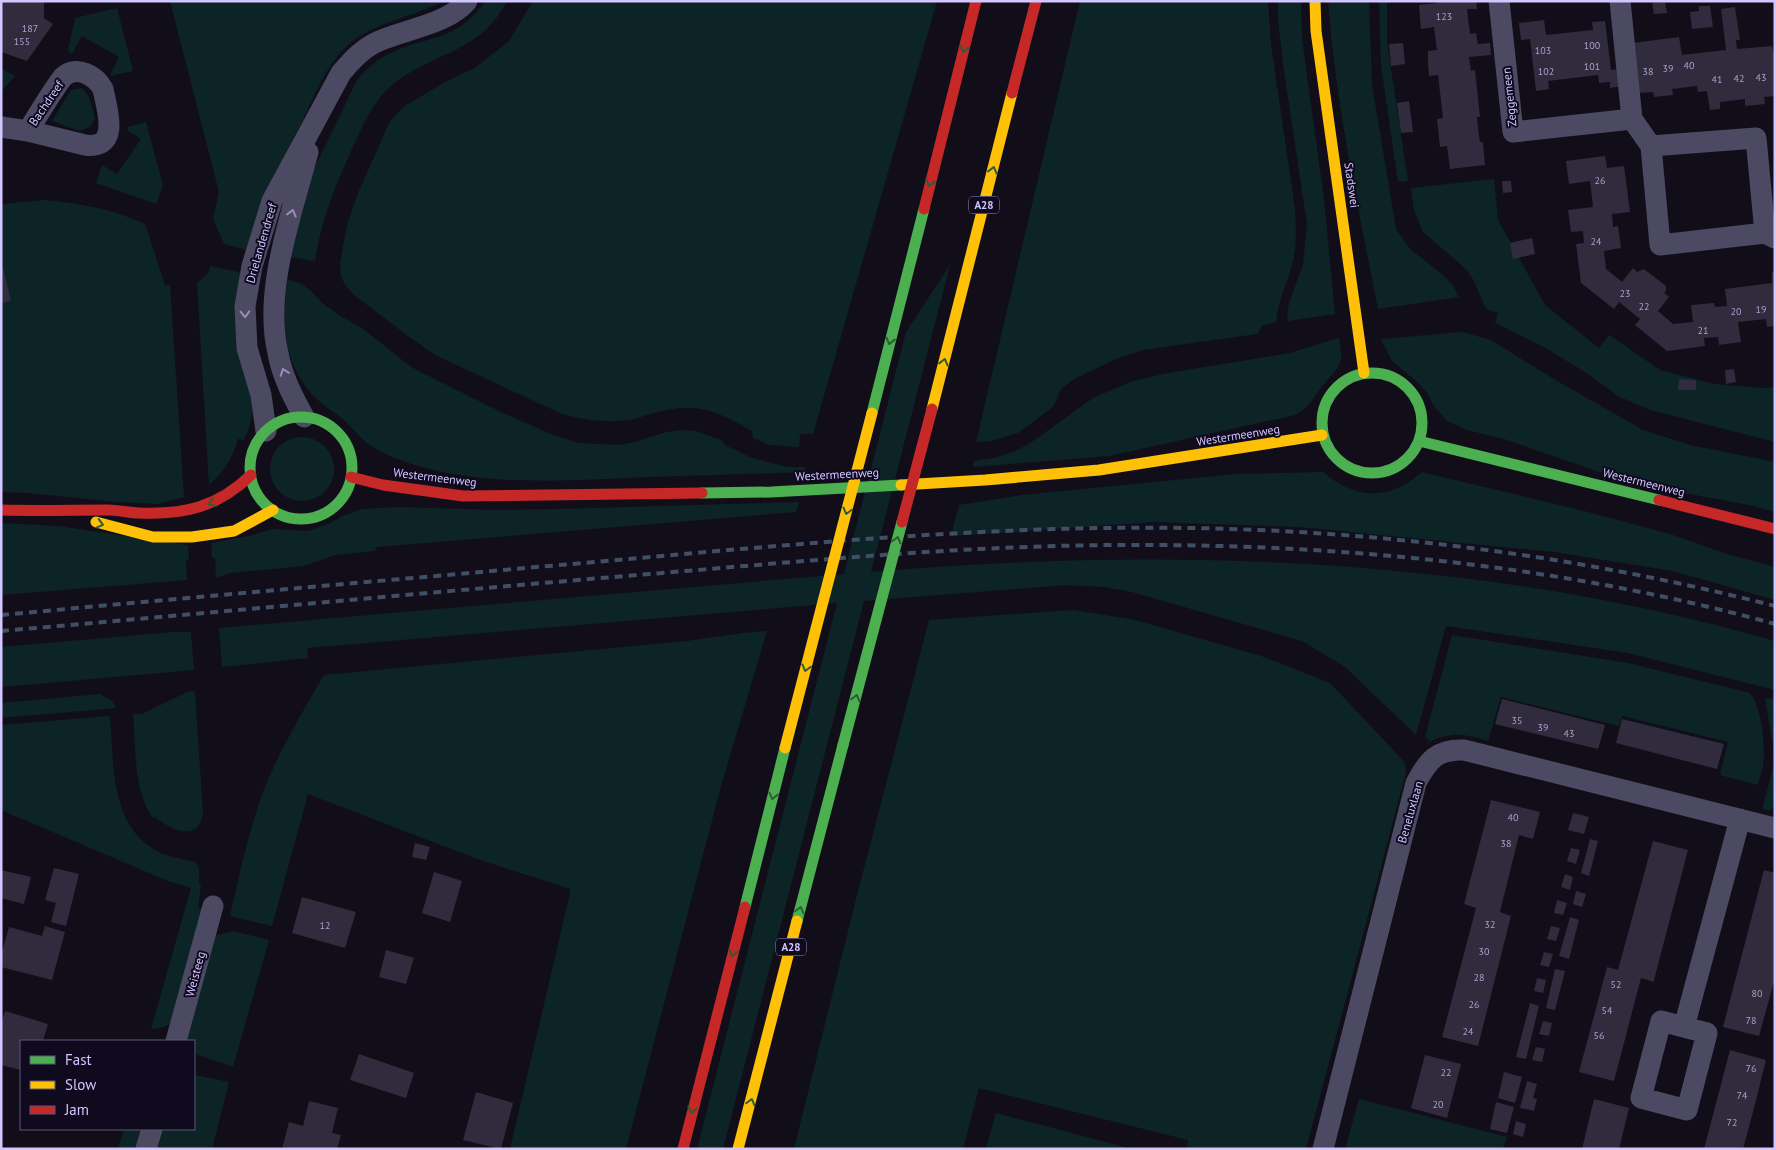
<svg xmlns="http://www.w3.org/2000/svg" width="1776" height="1150" viewBox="0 0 1776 1150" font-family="'PT Sans',sans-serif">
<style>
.green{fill:#0d2426}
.building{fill:#302b3d}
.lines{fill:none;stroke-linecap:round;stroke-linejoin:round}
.street{stroke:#4c4963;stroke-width:21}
.fast{stroke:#4caf50;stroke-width:11}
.slow{stroke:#ffc107;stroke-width:11}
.jam{stroke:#c62828;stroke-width:11}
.rail{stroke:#3f4f65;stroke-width:4;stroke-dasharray:8 6;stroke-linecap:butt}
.fast-bridge{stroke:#4caf50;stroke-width:11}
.slow-bridge{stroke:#ffc107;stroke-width:11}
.jam-bridge{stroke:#c62828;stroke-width:11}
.oneway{stroke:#2e5c37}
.oneway2{stroke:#968eb9}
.labels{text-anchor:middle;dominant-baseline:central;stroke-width:4;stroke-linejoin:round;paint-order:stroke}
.number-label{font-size:10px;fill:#aaa0ce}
.shield{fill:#0f0a1e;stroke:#988ebc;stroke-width:1}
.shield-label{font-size:11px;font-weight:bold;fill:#d3c7ff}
.street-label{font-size:12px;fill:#d3c7ff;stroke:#0f0a1e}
</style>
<rect width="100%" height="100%" fill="#110e1a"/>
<path class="green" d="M170,1H444C416,16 384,20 357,38C328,57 316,94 301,124C280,165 258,205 247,250L224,244L213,219L219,192Z
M485,1H507C483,49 440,52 401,78C376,95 364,122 352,149C335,186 321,221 315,261L290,257L297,221L314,169L356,82C364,71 373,63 385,56C422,35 457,44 485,1Z
M533,1H937L813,434H800L799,447L770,445L753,438L752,431C735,421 715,410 695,408C681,407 667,409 654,413C645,415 637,419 628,420C605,423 582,420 560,413L437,356L408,336L354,295L346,286L341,277L340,264L347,225L358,193L390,121L405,106L447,81L475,68L509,41Z
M1080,1H1268L1271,45L1295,209C1296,228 1297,246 1292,265C1287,284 1278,301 1276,322L1263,325L1257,334L1143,350L1116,359L1076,378L1061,389L1053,407L1018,433L991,441L976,442Z
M1278,1H1301L1302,39L1324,199L1335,314L1288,321L1287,314L1289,303L1303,265L1307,224L1283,64L1278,21Z
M1328,1H1369L1372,85L1396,229L1410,249L1443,275L1452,284L1459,297L1378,309C1358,207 1336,105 1328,1Z
M1379,1H1387V42L1408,181L1398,182L1381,65Z
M117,8L133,71L111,76V73L119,57L82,36L72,54L68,51L75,18Z
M1,68L15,76L1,92Z
M82,88L89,97L95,118L90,127L79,131L52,121L71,90Z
M146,122L163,185L156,204L96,183L102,165L117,174L141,139L127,130L128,127Z
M1494,179L1498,220L1545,305L1599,348L1609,335L1660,370L1714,384L1763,388L1775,387V442L1650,410L1618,396L1585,372L1542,346L1495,323L1498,313L1487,309L1484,305L1474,281L1467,270L1423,232L1414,210L1411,188Z
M44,200C79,203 112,209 145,224L165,285H170L184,497L159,504L116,502L28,493L1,492V204Z
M950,265L871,572C1173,546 1483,557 1775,641V690L1628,653L1446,626L1416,735L1345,667L1302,641L1132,592L1104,587L1066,585L864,601L723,1149H697L837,603L307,648L308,658L222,667L219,628L844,574L906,332Z
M210,266L242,273L246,371L253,409L250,425L244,440L238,439C232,459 224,472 209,485L197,283L209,272Z
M290,280L302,284L313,293L321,302L339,315L362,328L411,367L503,413L556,436L579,443L619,445L635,442L666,432L682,430L696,431L721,440L725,445L752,458L787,467H806L805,472C753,474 702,475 650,477C564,480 458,491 378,450C363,443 354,429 342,418C333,411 323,406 315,397C283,366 282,322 287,281Z
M1462,332L1491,340L1557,381L1643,430L1690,445L1775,462V512L1749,505L1631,483L1504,439L1467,430L1447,421L1433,405L1428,394L1416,381L1392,361L1381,339Z
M1339,338C1340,344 1342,351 1341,358C1339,369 1331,375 1324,384C1313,398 1311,406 1295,415L1109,456L973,467L974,461L994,458L1013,452L1029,444L1093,398L1133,381L1168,373L1290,353Z
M270 469a32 32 0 1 1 64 0a32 32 0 1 1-64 0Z
M1323,472C1356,500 1389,501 1422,472L1584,511L1670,534L1727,554L1775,567V600L1673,571L1554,552L1299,527L1155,522L951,536L959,505L1023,495L1235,474Z
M799,502L796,512L377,547L375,551L335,555L304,566L230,573L216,578L215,558H212L211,543L249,536L273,529L308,531L328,524L343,516L362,509L399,507L495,510L559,509Z
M1,523L58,526L188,545L189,560H186L187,580L1,595Z
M1073,610L1135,620L1261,656L1330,683L1401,758L1405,764L1406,773L1306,1149H1187L1188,1140L979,1088L963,1149H794L858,891L929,620Z
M767,631L721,786L626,1149H510L571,889L480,860L308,794L272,926L230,916C240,872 249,829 265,787C281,748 303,711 324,675L687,641L743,633Z
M173,632H191L194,670L1,687V647Z
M1452,635L1628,663L1750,693C1762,707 1767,753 1762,770C1761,775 1759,780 1757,785L1720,775L1728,742L1622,716L1619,726L1501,697L1488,741C1462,733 1453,732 1428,742L1429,739L1425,737Z
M195,691L203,814C197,844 170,829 155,817H152C133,788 136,748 133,714H142L187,692Z
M100,694L112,701L116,708L1,718V703Z
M1765,698L1775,699V806L1769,811L1764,809L1763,806L1774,764L1773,746Z
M110,716C114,764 109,829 161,853C172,858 184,859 195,862L199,868V883L201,884L198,908L205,909L173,1023L160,1028L151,1029L191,888L168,881L1,810V725Z
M233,931L269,940L233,1067L198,1055L194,1052V1041H184L214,936Z
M194,1075L229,1082L212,1149H155L161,1129H194Z
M1359,1099L1507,1137L1503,1149H1345Z
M996,1113L1132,1149H986Z
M124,1129H143L137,1149H118Z"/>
<path class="building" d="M1,1H44V18L53,24L27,61L1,52Z
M1437,1H1476L1477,9H1467L1470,34L1476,33L1478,44L1490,43L1491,55L1469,57L1471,71L1475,70L1480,117H1477L1478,129L1480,142H1483L1485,165L1450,169L1447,146L1440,147L1437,119L1443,118L1438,75L1429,76L1428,64V51L1437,50L1434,27L1421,29L1419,5L1437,3Z
M1665,2L1667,13L1654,14L1652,3Z
M1699,6H1710L1713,27L1692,29L1690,12L1699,11Z
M1735,7L1740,40H1736L1737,49L1772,46L1775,60V96L1764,97L1765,104L1745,106V99L1720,102V109L1710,110L1707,91L1698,92L1697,86L1672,89L1673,95L1654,97L1653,92L1639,93L1633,43L1679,37L1682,55L1726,50L1721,9Z
M1544,20L1546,35L1593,30L1592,22L1605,21L1611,70L1621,69L1623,86L1610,88V82L1599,83L1598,75L1548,81L1549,89L1536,91L1530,39L1521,40L1519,23Z
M1403,43L1405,64L1391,66L1389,44Z
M1409,101L1413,132L1401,133L1397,103Z
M1605,156L1607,168L1624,166L1630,212L1612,214L1613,227L1618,226L1621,248L1604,251L1606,269L1622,282L1633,268L1637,272L1644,269L1666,286V291L1664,293L1669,297L1658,311L1673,324L1693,322L1691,305L1714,303L1715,307L1727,306L1725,289L1772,283V272L1775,271V326L1767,327L1766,319L1738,322L1741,342L1719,345L1718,337L1704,338L1705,346L1667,351L1635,325L1640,319L1629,310L1619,302L1614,309L1581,283L1576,244L1584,243L1583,231L1571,232L1568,210L1593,207L1590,181L1569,184L1566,161Z
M1502,181H1511L1512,192L1503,193Z
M1532,238L1535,254L1513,259L1510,243Z
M1,267H3L11,301L1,303Z
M1734,369L1736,382L1726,384L1725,370Z
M1679,379L1696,380V390H1678Z
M1502,699L1605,725L1598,749L1495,724Z
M1622,719L1724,744L1717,769L1616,743Z
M1491,800L1540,812L1533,839L1519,835L1500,912L1511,916L1478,1046L1442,1037L1476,908L1464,904Z
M1573,813L1589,817L1584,834L1568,830Z
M1590,839L1598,841L1589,876L1581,873Z
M1653,841L1688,850L1654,980V982L1641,978L1614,1081L1579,1072L1607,967L1618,970Z
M415,843L430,847L426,860L412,857Z
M1571,848L1580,850L1576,864L1567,861Z
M54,868L79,874L66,926L51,922L56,903L45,900Z
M1,870L31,877L24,904L1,898Z
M1764,870L1775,873V978L1759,1036L1723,1027Z
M434,872L462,881L450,922L422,913Z
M1565,874L1573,877L1570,890L1561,887Z
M1576,891L1586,894L1582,907L1573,904Z
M302,897L356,912L345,948L292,933Z
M1557,900L1567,903L1563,915L1554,913Z
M1570,917L1579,920L1569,959L1559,956Z
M45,926L65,932L52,980L1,967V955L9,927L42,936Z
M1551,926L1560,928L1556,941L1547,939Z
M386,950L414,958L406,984L379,977Z
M1544,952L1553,954L1549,967L1540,965Z
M1555,969L1565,971L1555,1010L1546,1008Z
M1537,978L1546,980L1543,993L1534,991Z
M1530,1003L1539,1006L1526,1059L1516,1057Z
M5,1011L48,1024L43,1041H21V1070L1,1065V1023Z
M1543,1021L1552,1023L1549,1036L1539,1034Z
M1536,1047L1545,1049L1542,1062L1532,1060Z
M1730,1050L1766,1060L1753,1112L1743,1149H1704Z
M359,1054L414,1073L406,1098L350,1080Z
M1425,1055L1461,1064L1447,1118L1411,1108Z
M1504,1072L1522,1077L1515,1103L1498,1098Z
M1527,1081L1537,1084L1533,1098L1537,1099L1534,1111L1520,1108Z
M476,1092L513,1103L501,1149L463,1140Z
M1594,1099L1629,1108L1619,1149H1582Z
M309,1101L338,1108L332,1133L341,1135L337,1149H282L289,1122L303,1126Z
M1496,1102L1514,1107L1507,1133L1490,1129Z
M1516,1121L1526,1124L1523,1137L1513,1134Z"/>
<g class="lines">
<path class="street" d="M1499,1L1513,132L1632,119
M1620,1L1632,119L1651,146L1660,245L1765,233L1775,238
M1,127L28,131L85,145C121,150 107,109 103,89C96,76 76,64 63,77C52,91 38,115 28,131
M1651,146L1756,138L1765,233
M304,417C293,397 282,376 278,353C263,290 292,214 308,152
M266,431L261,395L247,348L245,306L252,266L272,201L341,73C352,60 363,48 379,41C406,29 448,24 467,1
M1661,1021L1707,1033L1687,1110L1641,1098Z
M1684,1027L1740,819
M176,1041L213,906
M146,1149L152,1129
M1323,1149L1416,783C1428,760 1437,749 1464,750L1775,828"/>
<path class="fast" d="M1322 423a50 50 0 1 1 100 0a50 50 0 1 1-100 0Z
M872,413L924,209
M250 468a51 51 0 1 1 102 0a51 51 0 1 1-102 0Z
M1419,441L1659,500
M702,493L771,492L901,485
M745,907L785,748
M797,921L843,745"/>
<path class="slow" d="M1315,1L1316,31L1364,373
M932,409L1012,93
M901,485L985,480L1099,470L1322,435
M96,522L153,537H192L234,531L273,510
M738,1149L797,921"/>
<path class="jam" d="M1012,93L1036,1
M924,209L976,1
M351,477L383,485L463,496L702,493
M1659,500L1775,529
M1,510C37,511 73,510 108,510C119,510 129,513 139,513C184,515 218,507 251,475
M683,1149L745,907"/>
<path class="rail" d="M1,615C207,596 412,578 617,560C807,543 999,525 1190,528C1387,531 1584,557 1775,606
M1,631C221,612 442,591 662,573C817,560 972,545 1127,545C1344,544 1565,566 1775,624"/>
<path class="fast-bridge" d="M843,745L902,522"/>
<path class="slow-bridge" d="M785,748L872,413"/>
<path class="jam-bridge" d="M902,522L932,409"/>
</g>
<defs><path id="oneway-chevron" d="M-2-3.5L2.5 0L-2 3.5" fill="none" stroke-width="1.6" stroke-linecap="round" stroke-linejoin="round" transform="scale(1.25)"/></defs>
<g class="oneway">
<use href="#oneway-chevron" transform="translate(964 49) rotate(104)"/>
<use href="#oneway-chevron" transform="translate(993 170) rotate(-76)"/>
<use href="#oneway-chevron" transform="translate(930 183) rotate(104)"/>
<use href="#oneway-chevron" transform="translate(890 341) rotate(104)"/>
<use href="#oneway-chevron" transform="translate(944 362) rotate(-76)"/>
<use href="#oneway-chevron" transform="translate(212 503) rotate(157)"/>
<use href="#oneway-chevron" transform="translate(847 511) rotate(105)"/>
<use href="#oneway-chevron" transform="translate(100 524) rotate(15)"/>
<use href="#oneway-chevron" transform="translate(897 540) rotate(-75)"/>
<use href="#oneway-chevron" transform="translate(806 668) rotate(105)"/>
<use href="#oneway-chevron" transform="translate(856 698) rotate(-75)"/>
<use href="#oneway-chevron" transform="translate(773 796) rotate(104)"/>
<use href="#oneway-chevron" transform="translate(800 910) rotate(-75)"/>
<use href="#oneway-chevron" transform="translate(733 953) rotate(104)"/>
<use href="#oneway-chevron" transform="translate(751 1102) rotate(-75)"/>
<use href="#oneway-chevron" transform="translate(692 1110) rotate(104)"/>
</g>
<g class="oneway2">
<use href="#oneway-chevron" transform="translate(292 213) rotate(-76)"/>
<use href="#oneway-chevron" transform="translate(245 314) rotate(88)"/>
<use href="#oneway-chevron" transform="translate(284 372) rotate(-110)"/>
</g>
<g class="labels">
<g class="number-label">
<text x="1444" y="16">123</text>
<text x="30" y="28">187</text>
<text x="22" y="41">155</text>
<text x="1592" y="45">100</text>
<text x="1543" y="50">103</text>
<text x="1689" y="65">40</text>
<text x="1592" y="66">101</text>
<text x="1668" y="68">39</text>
<text x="1546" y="71">102</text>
<text x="1648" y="71">38</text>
<text x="1761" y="77">43</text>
<text x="1739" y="78">42</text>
<text x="1717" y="79">41</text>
<text x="1600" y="180">26</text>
<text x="1596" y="241">24</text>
<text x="1625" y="293">23</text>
<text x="1644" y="306">22</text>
<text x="1761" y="309">19</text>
<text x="1736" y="311">20</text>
<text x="1703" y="330">21</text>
<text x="1517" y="720">35</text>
<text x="1543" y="727">39</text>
<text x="1569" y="733">43</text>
<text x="1513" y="817">40</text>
<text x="1506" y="843">38</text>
<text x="1490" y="924">32</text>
<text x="325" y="925">12</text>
<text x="1484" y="951">30</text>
<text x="1479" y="977">28</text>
<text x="1616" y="984">52</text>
<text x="1757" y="993">80</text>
<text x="1474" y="1004">26</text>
<text x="1607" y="1010">54</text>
<text x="1751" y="1020">78</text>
<text x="1468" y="1031">24</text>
<text x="1599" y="1035">56</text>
<text x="1751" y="1068">76</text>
<text x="1446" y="1072">22</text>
<text x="1742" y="1095">74</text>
<text x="1438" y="1104">20</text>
<text x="1732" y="1122">72</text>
</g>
<g class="shield">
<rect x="969" y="196.5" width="30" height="17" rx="4"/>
<rect x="776" y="938.5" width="30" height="17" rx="4"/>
</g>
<g class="shield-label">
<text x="984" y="205">A28</text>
<text x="791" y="947">A28</text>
</g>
<g class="street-label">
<text transform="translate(1509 97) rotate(-96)">Zeggemeen</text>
<text transform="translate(46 103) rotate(-56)">Bachdreef</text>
<text transform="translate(1352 185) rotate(82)">Stadswei</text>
<text transform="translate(261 243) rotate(-74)">Drielandendreef</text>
<text transform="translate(1238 435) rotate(-9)">Westermeenweg</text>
<text transform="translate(837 474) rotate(-3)">Westermeenweg</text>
<text transform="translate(435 477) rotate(7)">Westermeenweg</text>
<text transform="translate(1644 482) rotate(14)">Westermeenweg</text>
<text transform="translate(1410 812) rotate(-74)">Beneluxlaan</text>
<text transform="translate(195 974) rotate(-75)">Weisteeg</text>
</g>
</g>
<rect width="1776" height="1150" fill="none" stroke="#d3c7ff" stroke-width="5"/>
<rect x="20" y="1040" width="175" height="90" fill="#0f0a1e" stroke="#5d5678"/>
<rect x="30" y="1056" width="25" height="8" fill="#4caf50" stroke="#5d5678"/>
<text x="65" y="1065" font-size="15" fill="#d3c7ff">Fast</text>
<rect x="30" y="1081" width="25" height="8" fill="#ffc107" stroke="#5d5678"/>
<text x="65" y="1090" font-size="15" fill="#d3c7ff">Slow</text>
<rect x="30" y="1106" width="25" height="8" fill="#c62828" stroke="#5d5678"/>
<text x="65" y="1115" font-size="15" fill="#d3c7ff">Jam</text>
</svg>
